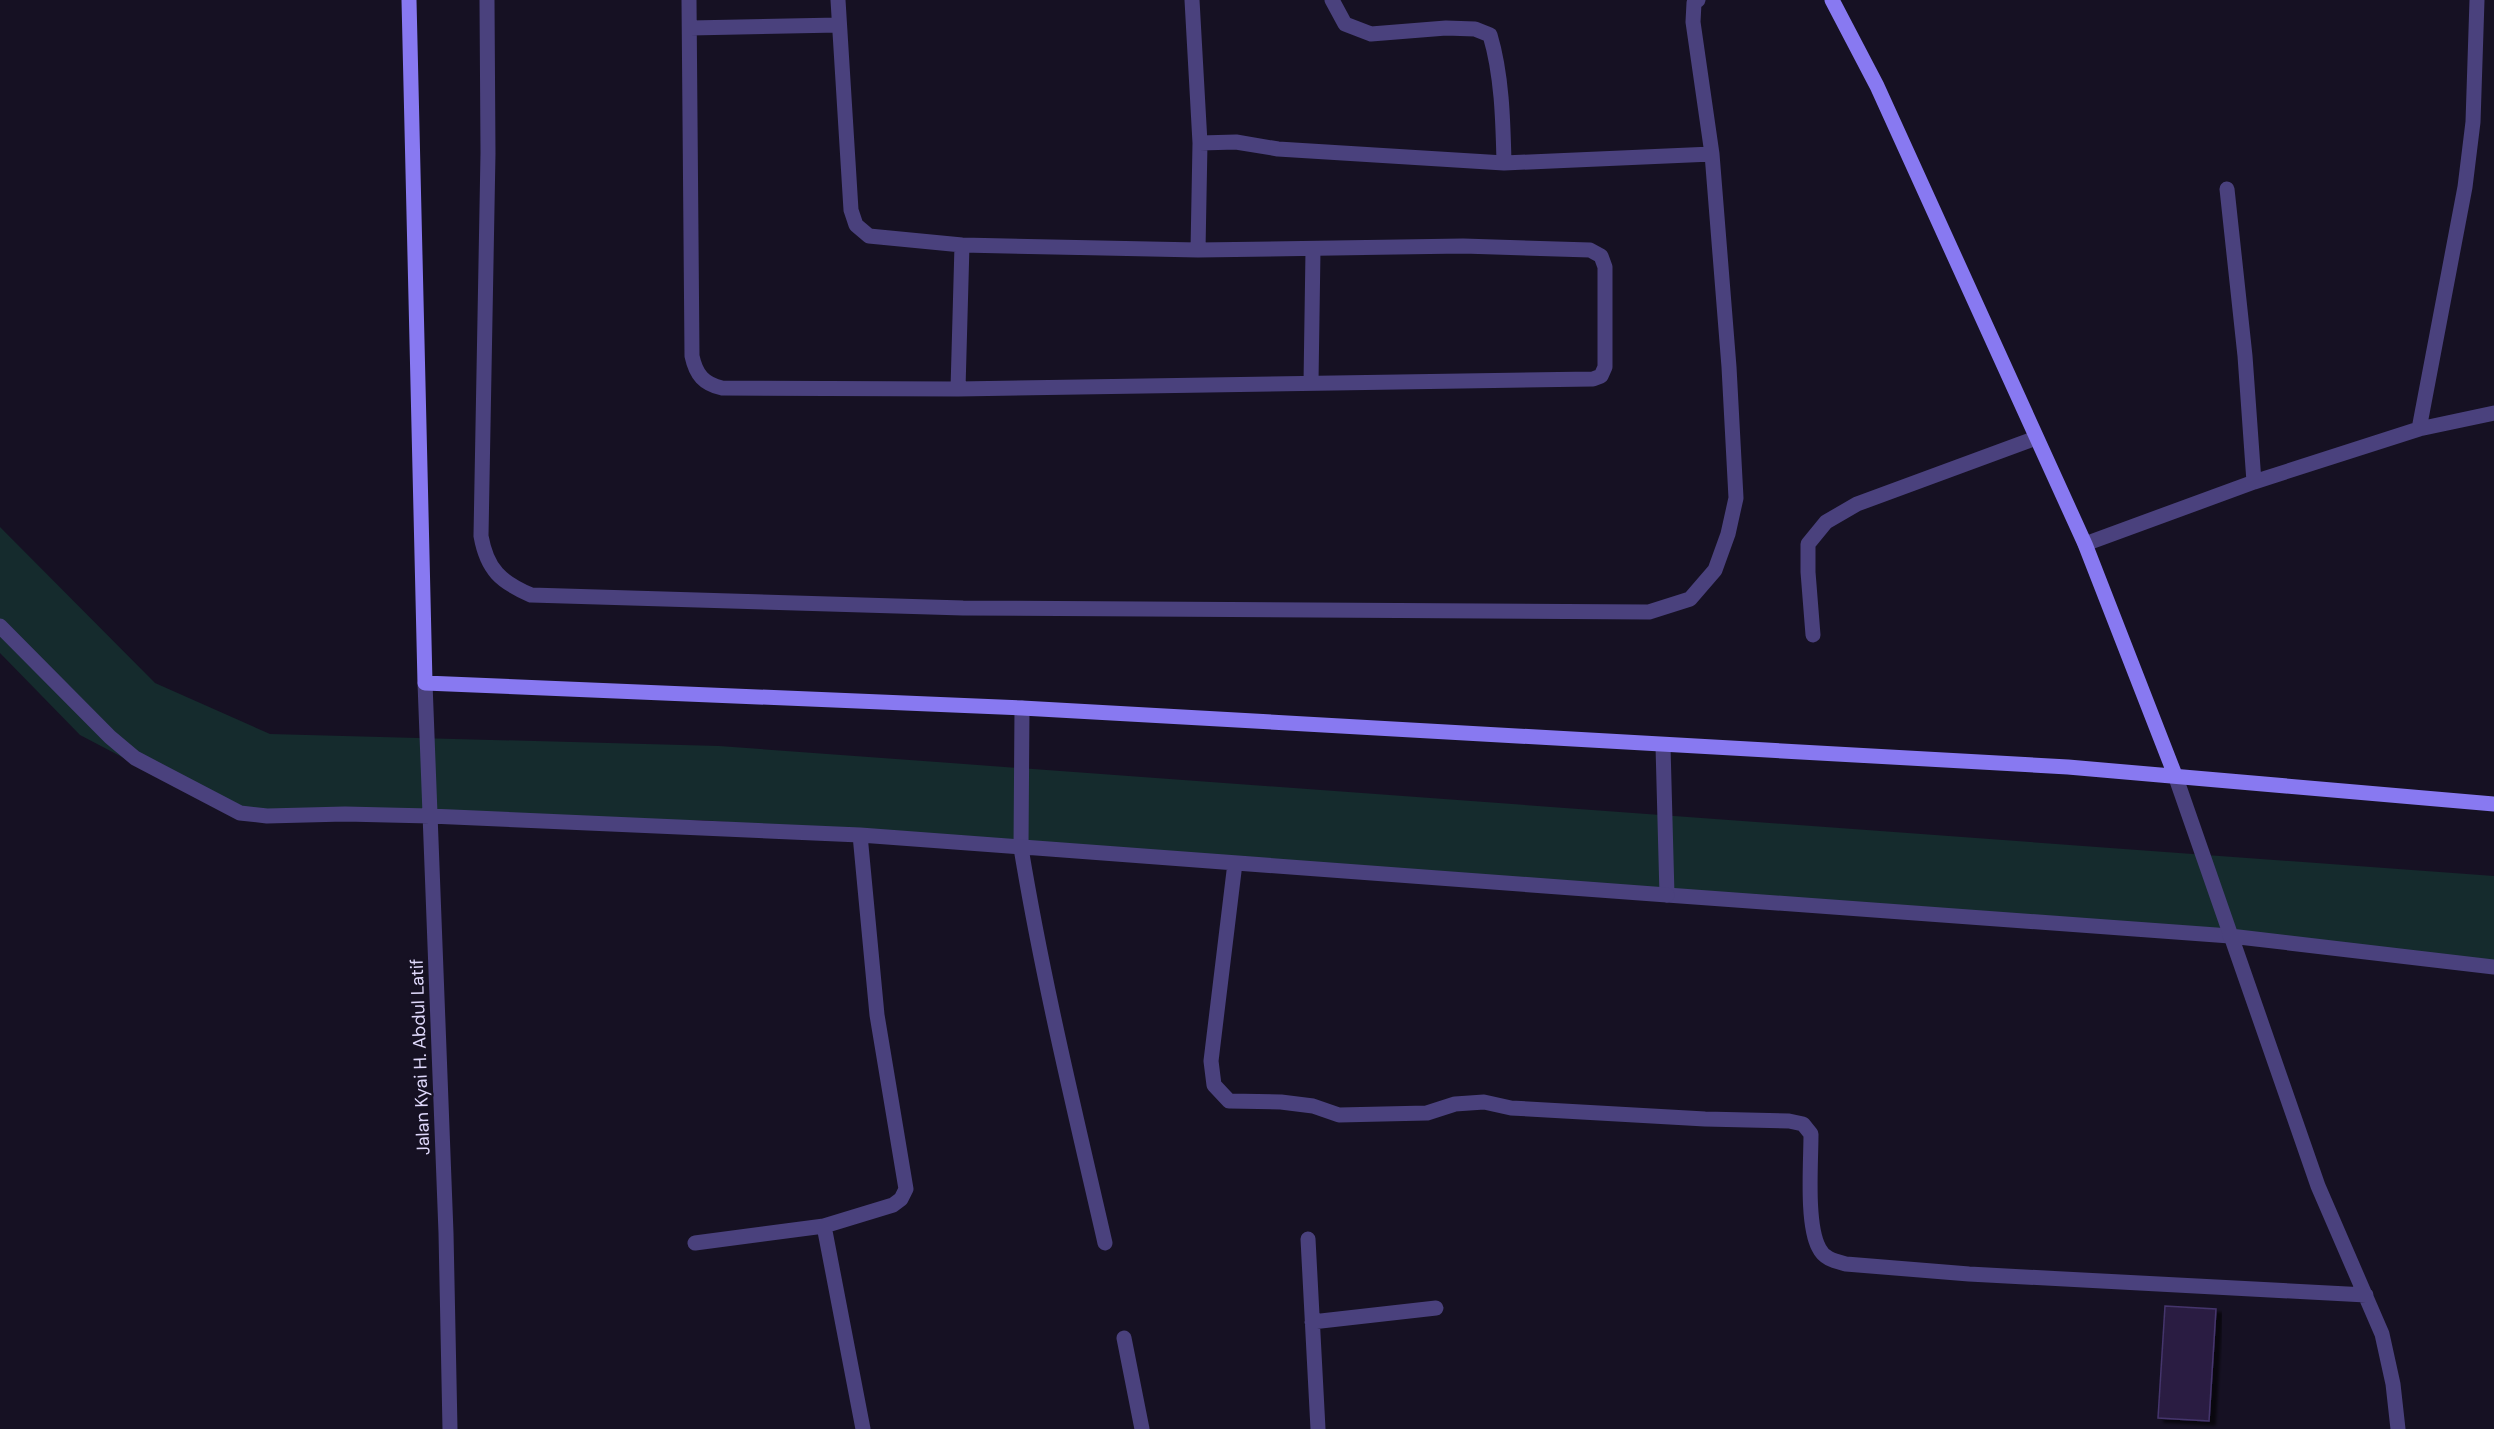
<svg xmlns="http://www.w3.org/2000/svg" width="2494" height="1429" viewBox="0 0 2494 1429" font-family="'DM Sans',sans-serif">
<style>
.green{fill:#152b2d}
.building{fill:#2a1f42;stroke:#45346c;stroke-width:1.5;filter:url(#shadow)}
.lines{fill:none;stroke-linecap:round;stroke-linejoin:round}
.lane{stroke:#4a417d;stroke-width:15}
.street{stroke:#4a417d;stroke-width:15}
.secondary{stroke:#8879f1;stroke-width:15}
.labels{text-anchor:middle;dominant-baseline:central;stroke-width:4.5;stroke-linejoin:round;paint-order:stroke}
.street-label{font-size:18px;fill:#dfd8fb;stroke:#161123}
</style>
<defs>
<filter id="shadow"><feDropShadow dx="6" dy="4" stdDeviation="1.5" flood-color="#0009"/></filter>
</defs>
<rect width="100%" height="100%" fill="#161123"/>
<path class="green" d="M0,527L155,683L270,734L719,746L2494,876V962L702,820L244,821L80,735L0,653Z"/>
<path class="building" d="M2165,1306L2216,1309L2209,1421L2158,1418Z"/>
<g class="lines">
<path class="lane" d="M487,0L488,153L481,536C487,570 501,582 531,595L963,608L1649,612L1690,599L1715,570L1728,534L1736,498L1729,367L1712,154L1693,22L1694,3L1698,0
M689,0L692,356C696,375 704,384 722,388L958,389
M838,0L851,210L856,225L869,236L962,245L1198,250L1463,246L1590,250L1601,256L1605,267V367L1601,376L1593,379L958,389L962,245
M1192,0L1200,143L1236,142L1278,149L1504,163L1712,154
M1332,0L1345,24L1371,34L1446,28L1475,29L1490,35C1502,75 1503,121 1504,163
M690,28L839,25
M2227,189L2245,356L2254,482
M1198,250L1200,143
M1311,383L1313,250
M2419,429L2494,413
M2085,544L2254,482L2419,429L2465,187L2473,122L2477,0
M1813,635L1808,572V544L1826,522L1857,504L2036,438
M1663,746L1667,895L2230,936
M1021,848L1022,708"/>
<path class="street" d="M0,626L110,737L135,758L240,813L267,816L345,814L430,816L860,835L1667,895
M425,683L446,1233L450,1429
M2175,775L2318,1186L2382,1334L2393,1384L2398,1429
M1021,848C1043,981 1075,1112 1105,1243
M1235,863L1211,1061L1214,1085L1229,1101L1281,1102L1313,1106L1339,1115L1427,1113L1455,1104L1484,1102L1511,1108L1705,1119L1789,1121L1803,1124L1811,1134C1811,1163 1806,1224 1819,1248C1824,1259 1835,1261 1846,1264L1969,1274L2366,1295
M2230,936L2494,967
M824,1226L863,1429
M1308,1239L1318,1429
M695,1243L824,1226L893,1205L901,1199L906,1189L877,1015L860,835
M1312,1322L1436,1308
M1124,1338L1142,1429"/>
<path class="secondary" d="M409,0L425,683L1022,708L2068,767L2494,804
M1832,0L1877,86L2085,544L2175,775"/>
</g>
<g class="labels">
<g class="street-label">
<text transform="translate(420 1057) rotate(-92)">Jalan Kyai H. Abdul Latif</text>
</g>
</g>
</svg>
